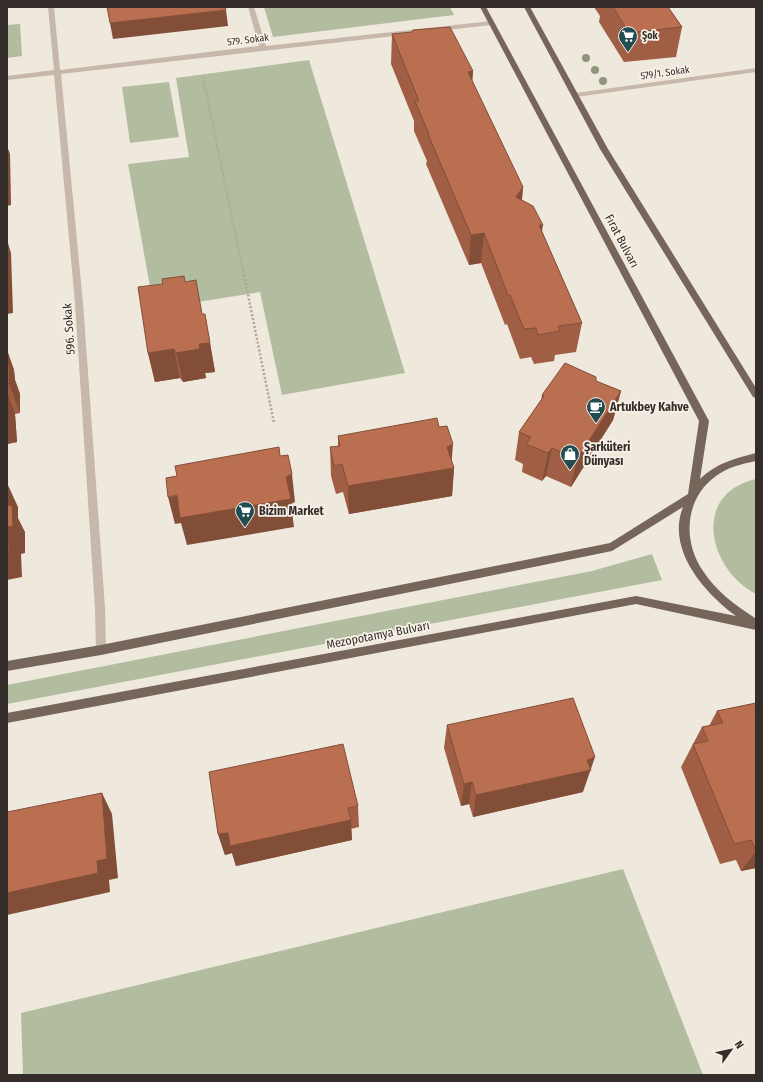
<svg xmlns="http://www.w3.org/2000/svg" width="763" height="1082" viewBox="0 0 763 1082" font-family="'Fira Sans Condensed',sans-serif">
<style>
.green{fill:#b1bd9e}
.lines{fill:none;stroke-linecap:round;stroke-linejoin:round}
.path-far1{stroke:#b2a394;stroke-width:2;stroke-dasharray:1.5 1.5;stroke-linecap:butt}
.path{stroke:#b2a394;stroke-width:2.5;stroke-dasharray:2 2;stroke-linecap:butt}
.minor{fill:#c6b8aa;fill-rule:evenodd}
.primary{fill:#75655b;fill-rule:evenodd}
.tree{fill:#90947d}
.wall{fill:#a05f45}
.shaded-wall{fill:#824e38}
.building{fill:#ba6f50;stroke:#824e38}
.labels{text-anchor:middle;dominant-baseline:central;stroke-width:3.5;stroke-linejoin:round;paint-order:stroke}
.far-poi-label{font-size:10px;font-weight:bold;fill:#342d29;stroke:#f8f1e8;text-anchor:start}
.far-street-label{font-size:10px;fill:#342d29;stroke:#f8f1e8}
.street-label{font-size:12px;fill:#342d29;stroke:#f8f1e8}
.poi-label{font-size:12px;font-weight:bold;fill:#342d29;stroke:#f8f1e8;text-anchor:start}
</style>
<rect width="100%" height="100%" fill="#efe8dd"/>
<path class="green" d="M264,7H450L454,15L273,37Z
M20,24L22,56L7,58V25Z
M309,60L405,373L282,395L260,292L154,309L128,164L189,157L176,78Z
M169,82L179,137L130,143L122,87Z
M756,479V594C708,569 691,494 756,479Z
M652,554L662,580L7,704V685L592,571Z
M623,869L703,1075H23L21,1013Z"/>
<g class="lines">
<path class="path-far1" d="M203,77L244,276"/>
<path class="path" d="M244,275L274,423"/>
<path class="minor" d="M48,7H54L60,70L259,46L248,7H254L266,46L491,21L494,23L491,25L61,74L83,303L105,608L106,650L105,653L101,655L97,653L96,650L95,608L75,303L54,75L7,80V76L54,70Z
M756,68V72L576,97L572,95L576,93Z"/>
<path class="primary" d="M480,7H486L709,421L700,479C716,463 736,458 756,453V461C742,464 728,467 716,476C685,498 682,541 703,571C716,591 735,605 755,618L756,630L636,604L7,723V713L636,596L736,616C704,593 666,549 683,507L612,551L101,655L7,671V661L101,645L610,543L688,494L699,421Z
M524,7H530L608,149L756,388V398L753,397L600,149Z"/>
</g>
<g class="tree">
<circle cx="586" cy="58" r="4"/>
<circle cx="595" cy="70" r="4"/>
<circle cx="603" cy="81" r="4"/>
</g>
<path class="wall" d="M594,7H668L682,27L676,57L624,62L599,22L600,16Z
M392,34L473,71L472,81L523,187L522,200L542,232L582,323L576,352L555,355L554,361L534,364L531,357L520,359L507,324L505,325L481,263L469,265L426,164L427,161L414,131V121L391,64Z
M185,282L202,314L210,343L215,372L205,373L206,378L183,382L180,378L155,382L148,353L163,284Z
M7,350L14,370L15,380L20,394V413L15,414L17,442L7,444Z
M596,381L621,391L613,420L571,487L546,476L542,481L522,472L523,464L515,460L519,432L541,400L542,395Z
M439,427L454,468L452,496L349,514L343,492L336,494L331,476L330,447L338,446V436Z
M756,703V868L741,871L736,860L720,864L681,767L702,727L709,726L717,711Z
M447,725L583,792L473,817L469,804L461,806L444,748Z
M358,806L359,827L351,829L352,840L236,866L232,853L225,855L218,834Z"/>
<path class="shaded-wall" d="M7,7H8V22L7,19Z
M226,10L228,26L113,39L110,23Z
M473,71L471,101L468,72Z
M7,146L10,154L11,205L7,206Z
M523,187L520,217L516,197Z
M539,225H543L538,255Z
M484,233L481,263L469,265L471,235Z
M7,240L11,253L13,313L7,314Z
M210,343L215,372L205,373L206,378L183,382L176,353L199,344Z
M174,349L180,378L155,382L148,353Z
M7,350L14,370L15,380L20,394V413L9,384L7,374Z
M621,391L613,420L571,487L577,459Z
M7,392L15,414L17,442L7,444Z
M453,444L451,469L454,468L452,496L349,514L348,486Z
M552,448L546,476L542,481L548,453Z
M292,474L295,502L291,504L294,527L187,545L181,523L175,524L168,497L286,477Z
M7,483L18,507V518L25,532V553L21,554L22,577L7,580Z
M595,757L583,792L473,817L476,795L587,760Z
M472,782L469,804L461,806L464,784Z
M102,793L112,814L118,878L109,880L110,892L7,915V893L97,861Z
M351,820L352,840L236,866L232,853L225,855L218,834L228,833Z
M756,851V868L741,871Z"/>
<path class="building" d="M107,7H225L226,10L110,23Z
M613,7H668L682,27L629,33Z
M450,27L473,71L468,72L523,187L516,197L533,206L543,225H539L582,323L558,326L560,331L538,335L536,328L524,329L510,295H508L484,233L471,235L428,134H429L415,101H419L392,34L412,32L413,30Z
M184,276L185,282L196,280L202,314H205L210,343L199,344L200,349L176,353L174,349L148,353L138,287L163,284L162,279Z
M565,363L596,377V381L621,391L577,459L552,448L548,453L526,444L531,437L519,432L544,396L542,395Z
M7,365H9V384H7Z
M437,418L439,427L447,426L453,444L447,447L454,468L348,486L342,464L334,466L330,447L340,446L338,436Z
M279,447L280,456L288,455L292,474L286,477L291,499L180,518L177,495L168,497L166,478L177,476L175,466Z
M12,505L13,526L8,527L9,551H7V506Z
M573,698L595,757L587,760L591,770L476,795L472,782L464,784L447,725Z
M756,703V851L751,840L734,844L693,744L708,741L702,727L723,723L717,711Z
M343,744L358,806L348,808L351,820L230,846L228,833L218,834L209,772Z
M102,793L107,859L97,861L98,873L7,893V812Z"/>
<defs>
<g id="supermarket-pin" transform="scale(1)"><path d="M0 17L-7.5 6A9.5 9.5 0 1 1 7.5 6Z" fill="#224c52" stroke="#f8f1e8"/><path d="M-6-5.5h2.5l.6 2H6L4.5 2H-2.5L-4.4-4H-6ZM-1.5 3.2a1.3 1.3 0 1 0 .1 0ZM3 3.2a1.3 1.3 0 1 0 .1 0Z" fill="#fff"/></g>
<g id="cafe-pin" transform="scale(1)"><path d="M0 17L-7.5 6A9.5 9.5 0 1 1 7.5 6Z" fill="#224c52" stroke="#f8f1e8"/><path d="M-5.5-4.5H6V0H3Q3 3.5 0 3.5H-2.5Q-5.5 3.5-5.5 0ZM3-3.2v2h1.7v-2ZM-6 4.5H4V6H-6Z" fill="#fff"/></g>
<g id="shop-pin" transform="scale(1)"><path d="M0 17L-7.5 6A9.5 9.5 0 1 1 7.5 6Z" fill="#224c52" stroke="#f8f1e8"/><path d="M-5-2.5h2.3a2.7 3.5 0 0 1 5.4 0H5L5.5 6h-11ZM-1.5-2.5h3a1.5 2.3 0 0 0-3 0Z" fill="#fff"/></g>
</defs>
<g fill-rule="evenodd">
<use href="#supermarket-pin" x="628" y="36"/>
<use href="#cafe-pin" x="596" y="407"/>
<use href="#shop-pin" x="570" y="454"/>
<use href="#supermarket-pin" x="245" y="511"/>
</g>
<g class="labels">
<g class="far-poi-label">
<text x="642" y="36">Şok</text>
</g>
<g class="far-street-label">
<text transform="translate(248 40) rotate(-7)">579. Sokak</text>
<text transform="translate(665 73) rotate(-8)">579/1. Sokak</text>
</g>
<g class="street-label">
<text transform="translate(622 241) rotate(62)">Fırat Bulvarı</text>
<text transform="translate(69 329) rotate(-94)">596. Sokak</text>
<text transform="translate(378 635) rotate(-11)">Mezopotamya Bulvarı</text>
</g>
<g class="poi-label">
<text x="610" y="407">Artukbey Kahve</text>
<text x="584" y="447">Şarküteri<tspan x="584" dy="14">Dünyası</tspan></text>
<text x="259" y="511">Bizim Market</text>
</g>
</g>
<rect width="763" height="1082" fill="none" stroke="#342d29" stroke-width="16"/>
<g transform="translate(731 1050) rotate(57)" stroke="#f8f1e8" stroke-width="3" paint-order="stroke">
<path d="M0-3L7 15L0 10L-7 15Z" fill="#342d29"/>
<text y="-6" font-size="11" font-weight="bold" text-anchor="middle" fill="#342d29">N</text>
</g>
</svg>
